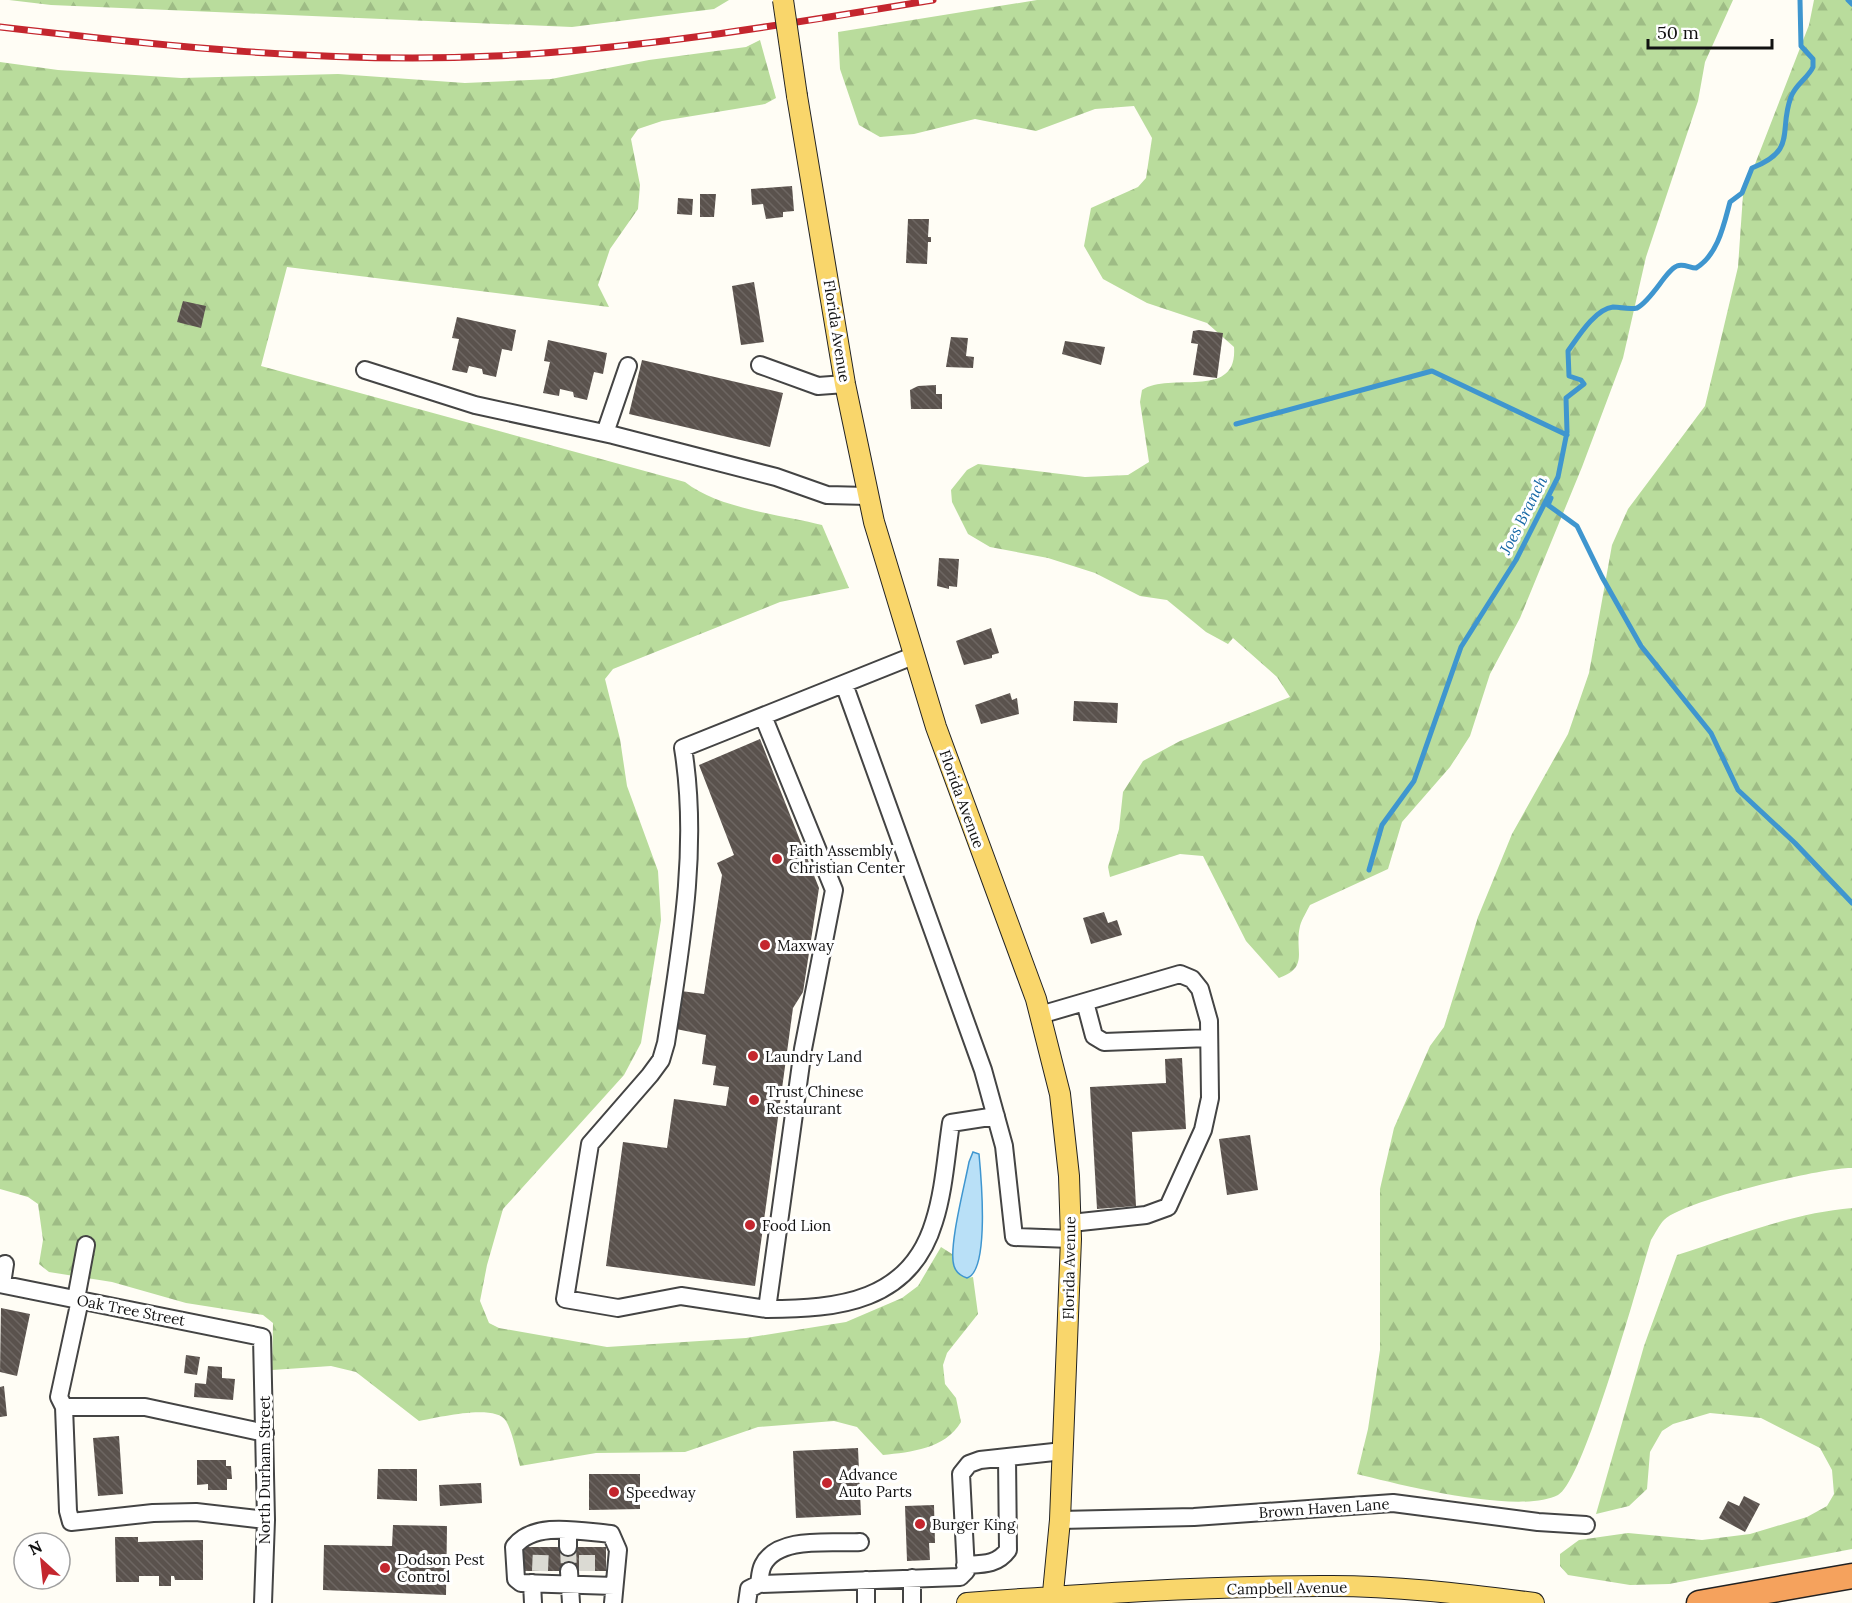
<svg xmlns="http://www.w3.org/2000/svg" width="1852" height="1603" viewBox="0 0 1852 1603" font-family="Lora,serif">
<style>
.forest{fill:url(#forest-firs)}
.water{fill:#b9e0f7;stroke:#3f96cf;stroke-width:1.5}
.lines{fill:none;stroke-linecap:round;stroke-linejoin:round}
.stream{stroke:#3f96cf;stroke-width:5}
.building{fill:url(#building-back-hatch)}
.minor-tunnel{stroke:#dbdad3;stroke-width:16;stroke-dasharray:16 8;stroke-linecap:butt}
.minor-casing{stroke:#444;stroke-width:20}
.major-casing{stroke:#222;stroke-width:22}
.highway-casing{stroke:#222;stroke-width:27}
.minor{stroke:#fff;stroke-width:16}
.major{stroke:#f9d66b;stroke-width:20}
.highway{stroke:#f5a25d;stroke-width:24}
.rail-casing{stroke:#c4262e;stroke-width:7}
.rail{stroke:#fff;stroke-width:4.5;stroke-dasharray:14;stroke-linecap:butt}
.major-bridge-casing{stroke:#222;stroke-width:22;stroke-linecap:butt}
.major-bridge{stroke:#f9d66b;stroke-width:20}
.poi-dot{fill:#c4262e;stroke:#fff;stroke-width:2}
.labels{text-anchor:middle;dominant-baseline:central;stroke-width:6;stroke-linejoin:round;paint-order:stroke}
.street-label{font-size:15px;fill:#111;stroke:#fff}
.poi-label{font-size:15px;fill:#111;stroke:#fff;text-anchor:start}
.water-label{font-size:16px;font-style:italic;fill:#1768a6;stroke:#fff}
</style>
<defs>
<pattern id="forest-firs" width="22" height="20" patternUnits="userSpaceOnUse" patternTransform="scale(1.5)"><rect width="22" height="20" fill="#b9dc9c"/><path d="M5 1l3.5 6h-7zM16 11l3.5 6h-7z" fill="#9ebc85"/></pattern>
<pattern id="building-back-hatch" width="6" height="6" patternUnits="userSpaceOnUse" patternTransform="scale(1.5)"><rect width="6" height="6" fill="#5a524d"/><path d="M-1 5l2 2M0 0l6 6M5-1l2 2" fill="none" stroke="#6d6662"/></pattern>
</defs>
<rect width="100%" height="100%" fill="#fffdf5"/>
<path class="forest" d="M9,0H729L714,9L572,27L51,5Z
M1037,0H1733L1705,62L1698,101L1646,257L1623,358L1582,467L1520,618L1490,674L1470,736L1450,767L1402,822L1388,869L1310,905C1307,911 1302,919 1300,926C1294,951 1310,967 1279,978L1246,941L1203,856L1180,854L1110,877L1108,867L1119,829L1123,792L1143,761L1180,741L1290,697L1277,677L1233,638L1228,644L1206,632L1167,600L1140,596L1095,573L1048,558L990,547L968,534L952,502L951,490L967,470L978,464L1085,477L1128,475L1149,462L1140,402L1142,390C1171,371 1238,401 1234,347L1207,323L1147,303L1103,279L1084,246L1091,208L1138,187L1146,178L1152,138L1134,106L1095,109L1036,131L975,119L914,134L880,137L859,125L840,69L838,32Z
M1814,0H1852V1168C1823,1167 1683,1201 1664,1220C1659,1225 1655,1234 1651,1240C1639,1278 1584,1482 1558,1495C1519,1515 1401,1485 1357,1474L1368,1429L1380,1350V1189L1394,1128L1430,1046L1444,1027L1478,917L1512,834L1568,734L1589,673L1612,545L1628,509L1705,406L1738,267L1743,195L1809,25Z
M760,40L776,98L765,104L662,121L638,129L631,139L640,185L638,209L610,249L598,285L609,307L287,267L261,366L685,482C717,508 781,515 822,525L849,588L780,602L613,669L605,679L620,739L627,786L658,871L661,920L641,1043L624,1075L503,1209L487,1265L480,1301L489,1323L499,1328L607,1347L746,1338L846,1322L902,1298L918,1286L941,1247L952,1254L954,1266L967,1278L973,1277L978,1314L947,1353L943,1365L945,1384L956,1398L961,1422C945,1449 911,1452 883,1455L857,1427L834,1421L758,1427L685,1452L596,1453L520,1466C516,1452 513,1433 506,1421C495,1403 437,1418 419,1421L356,1372L331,1366L272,1370L273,1323L263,1315L186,1303L112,1282L49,1272L39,1264L43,1240L38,1204L28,1197L0,1189V62L58,70L181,78L338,74L465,83L551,79L649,60L746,47Z
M1852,1208V1549L1669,1584L1630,1585L1568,1575L1560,1566V1554L1579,1540L1628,1533L1702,1540L1750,1534L1807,1517L1827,1506L1834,1494L1832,1470L1820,1448L1761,1418L1710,1413L1673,1424L1662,1431L1650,1452L1647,1489L1629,1506L1596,1514L1644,1346L1677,1255C1734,1237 1792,1213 1852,1208Z"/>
<path class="water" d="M973,1152L979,1154C981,1175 990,1271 967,1278C961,1276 956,1273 954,1266C948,1248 965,1184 969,1162Z"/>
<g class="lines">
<path class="stream" d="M1848,0L1852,4
M1236,424L1432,371L1567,435
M1551,498L1548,505L1577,526L1602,577L1641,646L1711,733L1738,790L1795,843L1852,903
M1369,870L1382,825L1414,781L1461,647L1516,560L1558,477L1567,432L1566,398L1584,384L1581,380L1569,376L1568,351C1578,337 1595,309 1613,307C1621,307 1629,310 1637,308C1653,299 1666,270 1677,266C1683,263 1690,268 1696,268C1718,255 1724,224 1730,202L1742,193L1752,168C1798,150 1778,131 1791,97C1795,85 1808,78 1813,67V59L1801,46L1800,0"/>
</g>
<path class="building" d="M792,186L794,211L783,212V217L766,219L763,204L752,205L751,189Z
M700,194H716L714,217H700Z
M678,198L693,199L692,215L677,214Z
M908,219H929L928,237H931V242H928L927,264L906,263Z
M754,282L764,342L741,345L732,286Z
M183,301L206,306L201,328L177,322Z
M457,317L516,330L512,351L502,349L496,377L483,374L482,369L469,366L467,373L452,370L459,339L452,338Z
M1199,330L1223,333L1217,378L1193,375L1198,344L1191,343L1193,331Z
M951,337L968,338L966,356L974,357L973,368L946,367Z
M548,340L607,353L603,374L594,372L587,400L574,397L573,392L560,389L559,396L543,393L550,362L544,361Z
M1065,341L1105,347L1101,365L1062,354Z
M642,360L783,393L770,447L629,414Z
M936,385V394H942V409H911L910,390L918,386Z
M939,558L959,559L957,587L949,586V589L937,586Z
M991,628L999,653L992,655V658L964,665L956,641Z
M1010,693L1012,700L1017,698L1019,714L981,724L975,705Z
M1074,701L1118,703L1117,723L1073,721Z
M760,739L819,888L803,992L793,1008L755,1286L606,1266L623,1142L667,1148L674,1099L726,1106L729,1087L713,1085L716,1066L702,1064L706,1035L676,1029L681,991L704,994L722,875L717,863L734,855L699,765Z
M1104,912L1108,923L1117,920L1122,935L1091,944L1083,918Z
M1182,1058L1186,1129L1132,1132L1136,1206L1097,1209L1090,1087L1166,1083L1165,1059Z
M1250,1135L1258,1190L1227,1195L1219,1139Z
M1,1308L30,1314L17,1376L0,1372Z
M186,1355L200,1357L197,1375L184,1373Z
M208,1366L222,1367V1378L235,1379L233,1400L194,1397L195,1383L206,1384Z
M4,1386L7,1416L0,1417V1387Z
M119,1436L123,1494L98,1496L93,1438Z
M858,1448L861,1515L796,1518L793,1451Z
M197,1460H226V1466H231L232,1479H227V1490H208V1484L197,1485Z
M378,1469H417V1501L377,1499Z
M589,1474H640V1509L589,1510Z
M481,1483L482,1503L440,1506L439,1485Z
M1744,1496L1760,1504L1745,1532L1719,1518L1728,1501L1739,1506Z
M934,1505L935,1543H929L930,1560L907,1561L905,1506Z
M393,1525L447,1526L446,1595L323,1590L324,1545L392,1546Z
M115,1537H138V1542L203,1540V1580H175L174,1576H171V1586H159V1576H139V1582H116Z
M524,1547H606V1571H524Z"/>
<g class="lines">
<path class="minor-tunnel" d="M568,1547L569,1571
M540,1571L541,1547
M587,1571V1547"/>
<g class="minor-casing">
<path id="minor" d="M760,365L818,386L845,384
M365,370L475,405L613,435L776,477L827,495L868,496
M605,433L628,366
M844,684L983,1070L1004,1146L1014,1237L1071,1239
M763,716L834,890L803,1049L767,1309C838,1309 910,1302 934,1222C944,1191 946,1156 951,1123L996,1116
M1085,1002L1094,1036L1104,1042L1209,1038
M1040,1015L1180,974L1192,979L1200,989L1209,1021L1210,1098L1203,1130L1168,1207L1146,1215L1071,1223
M0,1284L262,1337L266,1520L263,1603
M2,1284L5,1264
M76,1299L86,1245
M80,1300L59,1397L64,1407H145L265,1433
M767,1309L681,1296L618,1308L565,1299L590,1144L650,1075L661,1060L666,1043C681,947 699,846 683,748L913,656
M64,1407L68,1511L71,1522L153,1513L196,1512L266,1520
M1060,1520L1194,1517L1393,1503L1538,1522L1586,1525
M568,1531V1547
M965,1565C983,1564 997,1565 1008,1550L1007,1457
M569,1571L571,1603
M912,1578V1603
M866,1580V1603
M532,1583L533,1603
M759,1584C760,1578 760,1571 763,1565C778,1535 833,1544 860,1542
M613,1603L618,1550L611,1534C583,1532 534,1520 514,1547L516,1579L521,1583L614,1586
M747,1603L749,1589L759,1584L960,1577L966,1571L961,1474L969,1464L980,1460L1063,1451"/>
</g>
<g class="major-casing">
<path id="major" d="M797,96L845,384L874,522L936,727L1036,999L1060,1094L1069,1176L1071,1239L1060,1520L1052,1603
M967,1603C1085,1594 1203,1586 1321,1586C1391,1585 1465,1594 1534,1603"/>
</g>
<g class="highway-casing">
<path id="highway" d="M1699,1603L1852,1576"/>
</g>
<use href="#minor" class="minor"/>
<use href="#major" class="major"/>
<use href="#highway" class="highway"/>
<g class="rail-casing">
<path id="rail" d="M0,27C163,46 330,64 494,56C641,49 788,24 933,0"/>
</g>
<use href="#rail" class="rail"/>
<g class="major-bridge-casing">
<path id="major-bridge" d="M783,0L797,96"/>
</g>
<use href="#major-bridge" class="major-bridge"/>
</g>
<g class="poi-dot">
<circle cx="777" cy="859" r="6"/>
<circle cx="765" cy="945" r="6"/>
<circle cx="753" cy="1056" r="6"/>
<circle cx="754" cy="1100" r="6"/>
<circle cx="750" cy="1225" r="6"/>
<circle cx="827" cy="1483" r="6"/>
<circle cx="614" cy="1492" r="6"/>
<circle cx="920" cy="1524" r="6"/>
<circle cx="385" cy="1568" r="6"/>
</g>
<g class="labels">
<g class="street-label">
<text transform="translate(837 331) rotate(81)">Florida Avenue</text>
<text transform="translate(962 799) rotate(70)">Florida Avenue</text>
<text transform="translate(1069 1268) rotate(-89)">Florida Avenue</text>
<text transform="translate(131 1310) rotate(11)">Oak Tree Street</text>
<text transform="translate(264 1470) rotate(-90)">North Durham Street</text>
<text transform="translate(1324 1508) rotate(-4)">Brown Haven Lane</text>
<text transform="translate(1287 1588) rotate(-1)">Campbell Avenue</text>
</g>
<g class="poi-label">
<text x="789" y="850">Faith Assembly<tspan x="789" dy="17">Christian Center</tspan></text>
<text x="777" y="945">Maxway</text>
<text x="765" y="1056">Laundry Land</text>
<text x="766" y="1091">Trust Chinese<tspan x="766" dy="17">Restaurant</tspan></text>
<text x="762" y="1225">Food Lion</text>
<text x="839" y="1474">Advance<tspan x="839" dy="17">Auto Parts</tspan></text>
<text x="626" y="1492">Speedway</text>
<text x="932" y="1524">Burger King</text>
<text x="397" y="1559">Dodson Pest<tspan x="397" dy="17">Control</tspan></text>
</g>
<g class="water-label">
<text transform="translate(1523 515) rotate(-63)">Joes Branch</text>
</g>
</g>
<g transform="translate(42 1561) rotate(333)"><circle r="28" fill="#ffffff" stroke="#a0a0a0" stroke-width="1.5"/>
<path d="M0-4.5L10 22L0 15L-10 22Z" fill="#c4262e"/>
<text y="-9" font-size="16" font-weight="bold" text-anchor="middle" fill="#111111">N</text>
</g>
<path d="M1648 39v9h124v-9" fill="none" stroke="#111111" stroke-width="3"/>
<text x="1657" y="39" font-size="18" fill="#111111" stroke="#ffffff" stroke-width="4.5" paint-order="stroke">50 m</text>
</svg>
